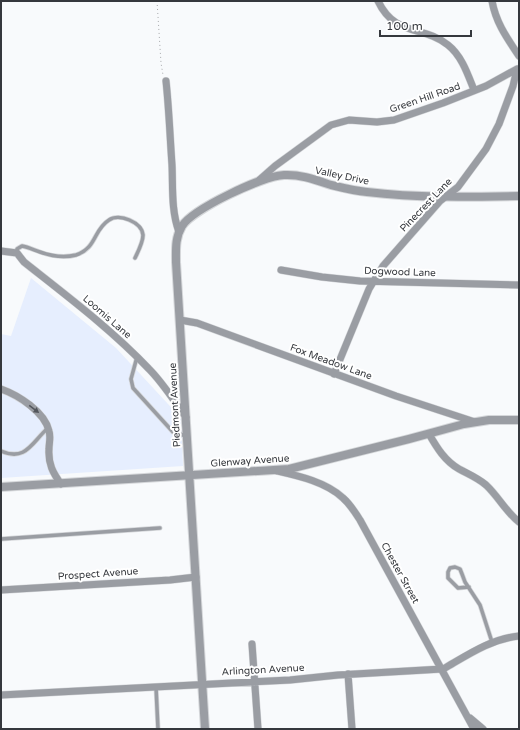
<svg xmlns="http://www.w3.org/2000/svg" width="520" height="730" viewBox="0 0 520 730" font-family="'Varela Round',sans-serif">
<style>
.built{fill:#e6eefe}
.lines{fill:none;stroke-linecap:round;stroke-linejoin:round}
.service-casing{stroke:#d5d7da;stroke-width:5}
.minor-casing{stroke:#d5d7da;stroke-width:8}
.tertiary-casing{stroke:#d5d7da;stroke-width:10}
.path{stroke:#a7a9ac;stroke-width:1;stroke-dasharray:1 3;stroke-linecap:butt}
.service{stroke:#9a9da3;stroke-width:3.5}
.minor{stroke:#9a9da3;stroke-width:7}
.tertiary{stroke:#9a9da3;stroke-width:8}
.oneway{fill:#53565c}
.labels{text-anchor:middle;dominant-baseline:central;stroke-width:4;stroke-linejoin:round;paint-order:stroke}
.street-label{font-size:10px;fill:#35383d;stroke:#fff}
</style>
<rect width="100%" height="100%" fill="#f8fafc"/>
<path class="built" d="M31,278L116,348L181,418L183,466L1,478V334L11,336Z"/>
<g class="lines">
<g class="service-casing">
<path id="service" d="M17,252V249L22,246C28,247 34,250 40,252C51,256 64,258 76,255C97,248 93,230 109,220C119,213 142,222 143,235C143,242 138,252 135,258
M137,357L131,379L133,388L173,432L186,436
M1,451C26,462 32,442 48,428
M1,539L160,528
M469,587L458,588L448,578V572L450,568L455,567L460,569L462,574L465,582L480,605L492,642
M156,687L158,729"/>
</g>
<g class="minor-casing">
<path id="minor" d="M378,1C395,37 423,25 448,45C462,56 468,75 474,90
M492,1C496,23 507,38 519,56
M166,81C169,109 170,137 172,165C173,187 171,210 179,232
M258,181L275,166L331,125L349,120L377,122L394,120L443,103L486,86L517,69
M1,251L17,253L24,262C67,296 111,329 149,369C163,383 174,401 186,417
M281,270L322,277L360,281L519,285
M180,320L197,323L396,396L475,422
M334,374L369,289L383,266L440,201L458,187L486,149L499,124L513,86L517,69
M1,389C18,395 45,412 49,431C51,437 49,443 49,449C48,464 53,473 61,484
M429,434C437,448 445,461 459,469C468,474 478,478 486,485C498,496 506,512 519,522
M277,471C299,476 326,482 343,498C350,504 355,512 360,520L474,729
M1,590L170,580L196,577
M252,644L258,729
M348,674L352,729
M1,695L290,680L338,675L442,669L445,668C469,654 491,639 519,636
M470,718L483,729"/>
</g>
<g class="tertiary-casing">
<path id="tertiary" d="M1,487L289,469L409,439L464,424L489,420H519
M205,729L176,262C176,249 175,238 182,226C193,209 262,176 284,175C300,174 316,180 331,185C343,188 355,191 367,192C417,198 468,197 519,196"/>
</g>
<path class="path" d="M157,1L161,63L163,75"/>
<use href="#service" class="service"/>
<use href="#minor" class="minor"/>
<use href="#tertiary" class="tertiary"/>
</g>
<defs><path id="oneway-solid" d="M-6-.8H1V-3.2L6.5 0L1 3.2V.8H-6Z"/></defs>
<use class="oneway" href="#oneway-solid" transform="translate(34 409) rotate(37)"/>
<g class="labels">
<g class="street-label">
<text transform="translate(425 98) rotate(-19)">Green Hill Road</text>
<text transform="translate(342 176) rotate(12)">Valley Drive</text>
<text transform="translate(426 205) rotate(-46)">Pinecrest Lane</text>
<text transform="translate(400 272) rotate(2)">Dogwood Lane</text>
<text transform="translate(107 317) rotate(41)">Loomis Lane</text>
<text transform="translate(331 362) rotate(20)">Fox Meadow Lane</text>
<text transform="translate(175 405) rotate(-93)">Piedmont Avenue</text>
<text transform="translate(250 461) rotate(-4)">Glenway Avenue</text>
<text transform="translate(400 573) rotate(61)">Chester Street</text>
<text transform="translate(98 574) rotate(-4)">Prospect Avenue</text>
<text transform="translate(263 670) rotate(-3)">Arlington Avenue</text>
</g>
</g>
<rect width="520" height="730" fill="none" stroke="#35383d" stroke-width="4"/>
<path d="M380 30v6h91v-6" fill="none" stroke="#35383d" stroke-width="2"/>
<text x="386" y="30" font-size="12" fill="#35383d" stroke="#ffffff" stroke-width="3" paint-order="stroke">100 m</text>
</svg>
